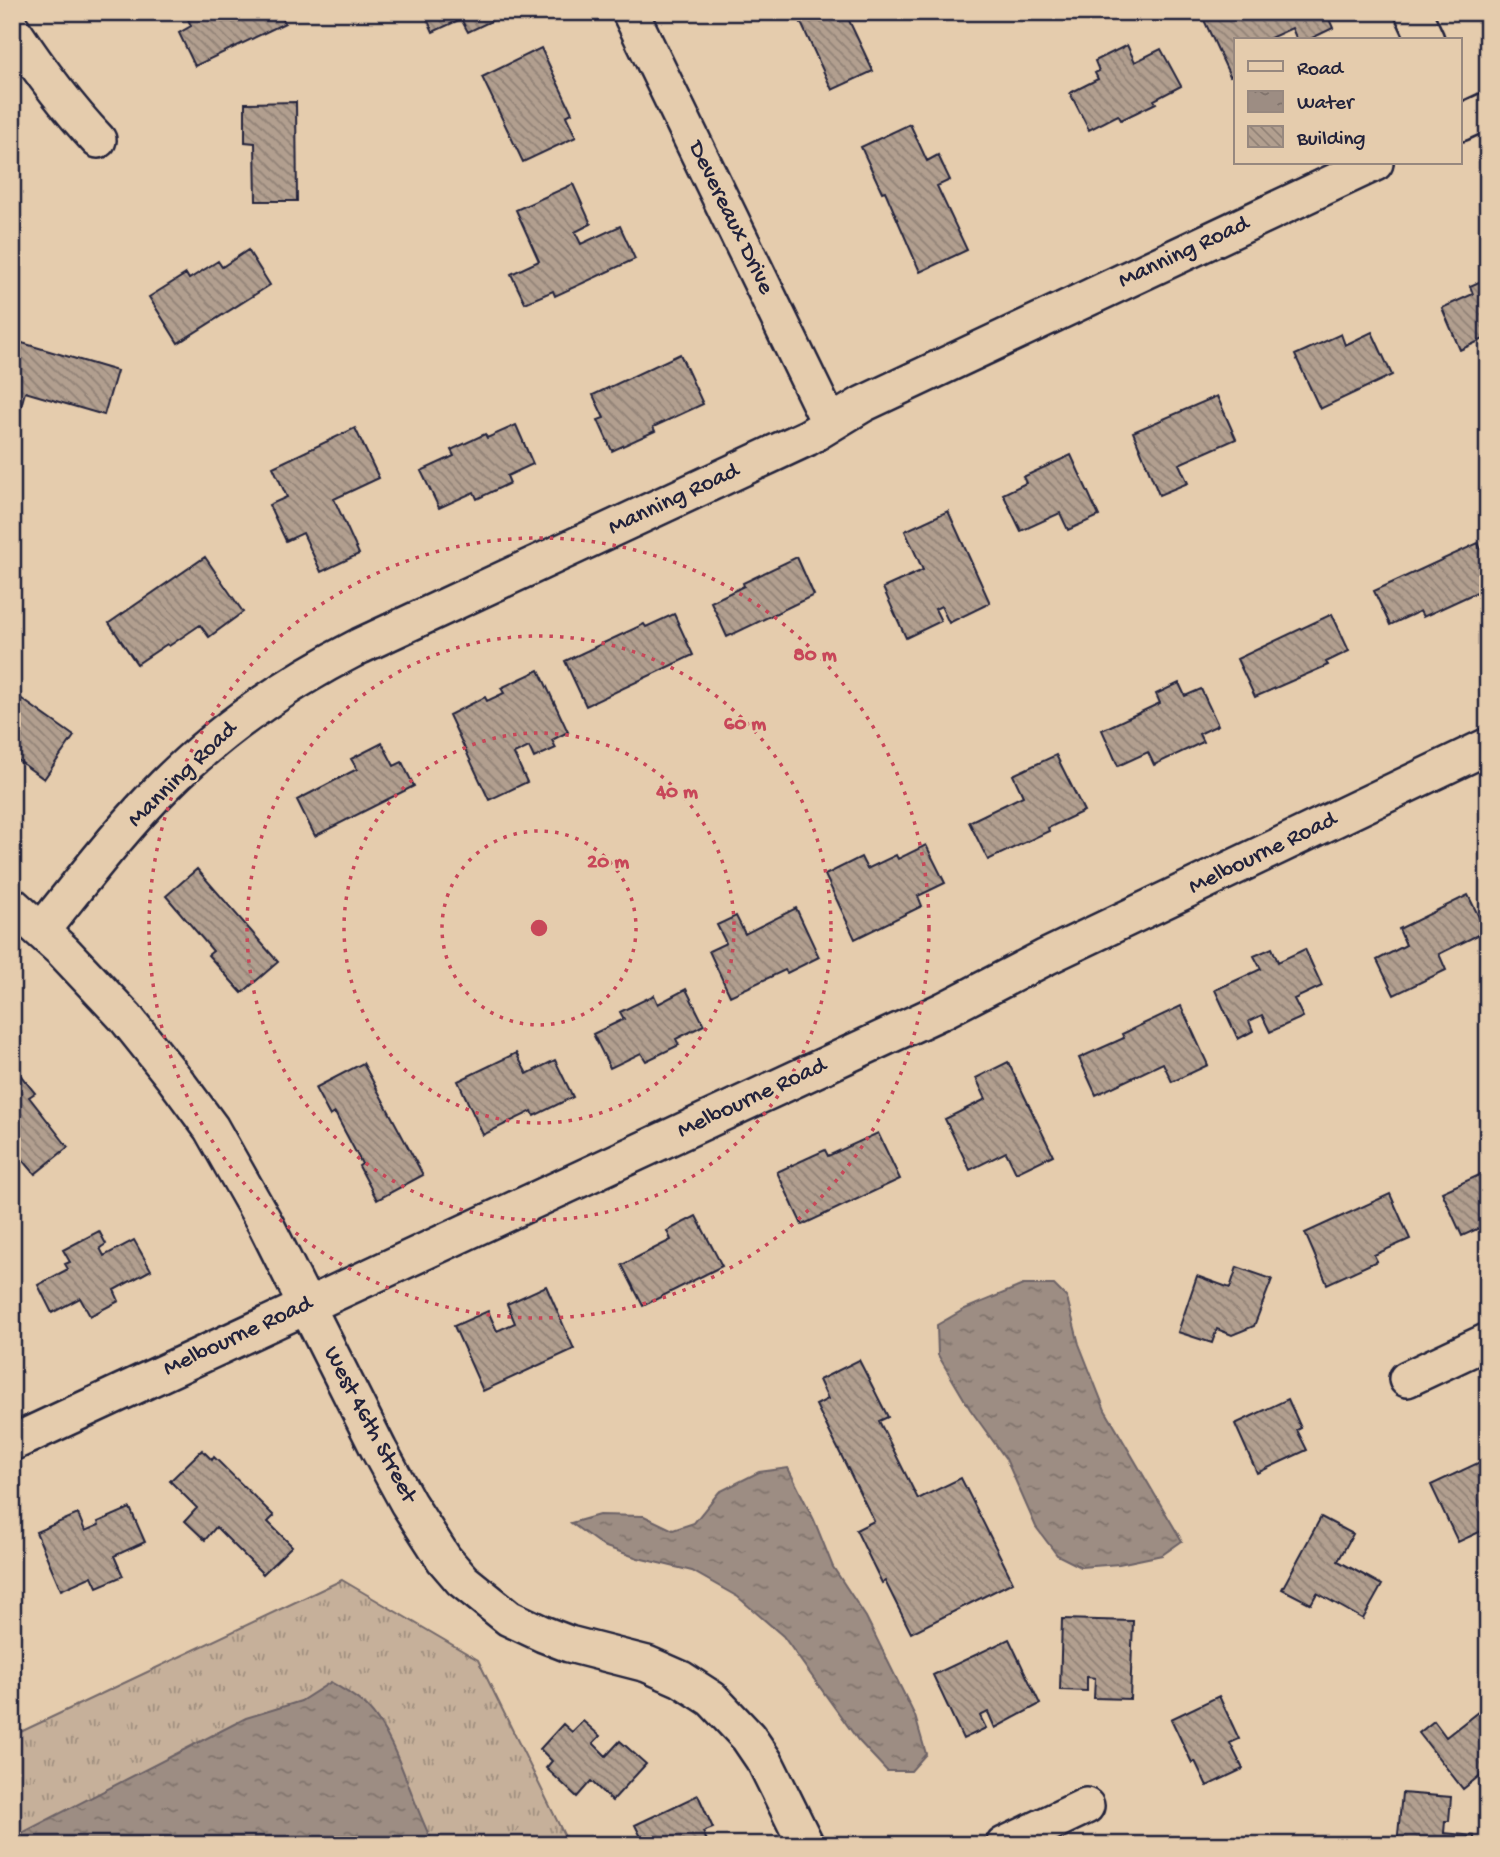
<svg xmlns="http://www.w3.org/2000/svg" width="1500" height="1857" viewBox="0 0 1500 1857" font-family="'Gochi Hand',sans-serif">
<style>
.grass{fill:url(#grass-tufts);stroke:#74696a;stroke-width:2}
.water{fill:url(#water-ripples);stroke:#6c6266;stroke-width:2}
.building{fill:url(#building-back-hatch);stroke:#22223b;stroke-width:2}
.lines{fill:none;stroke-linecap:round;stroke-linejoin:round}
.minor-casing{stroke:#22223b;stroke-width:40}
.minor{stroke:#e5ccad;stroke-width:35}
.ring{fill:none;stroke:#c84759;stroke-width:3.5;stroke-dasharray:3.5 7}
.labels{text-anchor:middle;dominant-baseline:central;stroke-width:5;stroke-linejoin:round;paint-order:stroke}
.street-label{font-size:24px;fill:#22223b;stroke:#e5ccad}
.centre{fill:#c84759;stroke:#e5ccad;stroke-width:3.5}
.ring-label{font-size:21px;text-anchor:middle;font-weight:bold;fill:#c84759;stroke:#e5ccad;stroke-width:5;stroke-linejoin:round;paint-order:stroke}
</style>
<defs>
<pattern id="grass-tufts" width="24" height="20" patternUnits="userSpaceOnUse" patternTransform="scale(1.75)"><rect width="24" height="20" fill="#c6b09a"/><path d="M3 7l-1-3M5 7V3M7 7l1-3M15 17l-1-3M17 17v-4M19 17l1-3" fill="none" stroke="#a08f7f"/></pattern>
<pattern id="water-ripples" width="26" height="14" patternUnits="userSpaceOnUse" patternTransform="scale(1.75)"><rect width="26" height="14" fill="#9d8d83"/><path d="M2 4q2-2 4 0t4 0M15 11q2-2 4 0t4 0" fill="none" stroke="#80736c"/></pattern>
<pattern id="building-back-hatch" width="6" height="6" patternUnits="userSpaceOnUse" patternTransform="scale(1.75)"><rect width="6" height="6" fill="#b29f8f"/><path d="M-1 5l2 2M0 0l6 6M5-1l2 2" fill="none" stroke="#908176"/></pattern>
</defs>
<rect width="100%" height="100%" fill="#e5ccad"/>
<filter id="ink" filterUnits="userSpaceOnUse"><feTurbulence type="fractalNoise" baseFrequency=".0143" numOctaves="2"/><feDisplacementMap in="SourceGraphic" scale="14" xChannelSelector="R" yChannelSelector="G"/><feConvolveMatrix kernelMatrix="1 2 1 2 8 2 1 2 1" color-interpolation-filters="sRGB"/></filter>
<g filter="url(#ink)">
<path class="grass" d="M342,1580L478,1660L569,1845H12V1736Z"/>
<path class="water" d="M1023,1285H1054L1067,1298L1079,1344L1105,1410L1182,1541L1162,1555L1119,1564L1081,1567L1057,1555L1036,1527L1006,1459L970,1409L938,1355L937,1325L965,1309Z
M788,1468L814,1520L833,1567L866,1617L915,1716L926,1754L911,1771H887L858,1740L783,1636L738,1597L692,1571L638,1558L603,1546L571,1523L599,1515L644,1516L673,1530L694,1523L719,1492L759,1472Z
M331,1682C342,1689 357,1697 367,1707C397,1737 412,1805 434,1845L12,1844V1838L246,1718L301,1701Z"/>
<path class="building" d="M185,12H241L243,16L247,12H279L285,23L195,66L179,33L191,26Z
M424,12H505L506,14L468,32L461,19L433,32Z
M796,12H845L873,71L832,90Z
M1222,12H1326L1333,28L1308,40H1297L1292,28L1266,40H1236V74L1230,76L1204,20Z
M1127,45L1135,62L1161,49L1181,86L1154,100L1156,103L1121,120L1118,115L1089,130L1070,93L1098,79L1095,73L1099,71L1095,61Z
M541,48L572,113L566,116L576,137L523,162L482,77Z
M296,102L297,201H256L255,143L245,142V103Z
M910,124L927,161L938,155L950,180L937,186L967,250L920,272L885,191L882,192L861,147Z
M573,184L591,224L575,232L581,244L620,226L635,259L555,296L553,291L525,303L511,274L539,261L516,210Z
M248,250L270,285L178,343L149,297L186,274L189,279L218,261L222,267Z
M1488,278V337L1460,350L1442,308L1473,294L1470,286Z
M1372,332L1392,375L1320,409L1295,355L1341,334L1345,345Z
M12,340L117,371L104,415L25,392L20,410L12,408Z
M680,354L703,404L653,427L655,431L612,451L598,420L604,418L593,395Z
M1217,396L1236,439L1179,464L1188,483L1159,495L1133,432Z
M516,425L533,464L507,476L510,483L477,499L474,492L439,508L421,471L454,456L451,450L485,434L487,438Z
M355,428L379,478L334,499L359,554L321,572L303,533L286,541L269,505L287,497L273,467Z
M1071,455L1099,516L1068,530L1060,513L1021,531L1003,494L1026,483L1023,477Z
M948,511L990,603L949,623L941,606L935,609L941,621L906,638L883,588L923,570L905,531Z
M1478,543L1488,565V587L1423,617L1420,611L1390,625L1374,591Z
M205,557L243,612L209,637L200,625L169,646L167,644L137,664L109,623Z
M797,557L814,595L727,637L711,602L744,586L743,583Z
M674,614L693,655L586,706L565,661L644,624L646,627Z
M1332,614L1349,651L1326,662L1328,665L1255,697L1237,659Z
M539,670L568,732L552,740L556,748L534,758L529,747L514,754L527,782L489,800L449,715L485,697L487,701L504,693L501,688Z
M1179,683L1185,696L1201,689L1218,725L1199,734L1203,742L1154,765L1148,752L1118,766L1102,730L1160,703L1156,694Z
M12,692L74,736L44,779L15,758L20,751L12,746Z
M382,743L394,766L402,762L414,786L315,836L297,800L357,769L351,759Z
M1056,755L1084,811L1048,828L1049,831L988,860L969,822L1023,796L1013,775Z
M926,845L945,883L918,896L922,906L855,939L825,875L861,857L867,869L896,855L898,859Z
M197,869L278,962L242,993L208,955L213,951L166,896Z
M1468,895L1486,931L1439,954L1446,970L1394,995L1377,960L1406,945L1399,929Z
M796,908L819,957L787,973L785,970L730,996L709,951L726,943L717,925L736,916L745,934Z
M1272,948L1278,962L1305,949L1322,986L1294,999L1303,1017L1270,1032L1262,1015L1249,1021L1253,1031L1238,1039L1215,990L1261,969L1254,956Z
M686,989L704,1025L676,1039L679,1045L646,1061L641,1053L610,1068L593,1034L624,1019L620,1012L654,995L658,1004Z
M1181,1006L1208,1065L1172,1082L1163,1063L1096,1095L1079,1058L1124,1038L1122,1034Z
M516,1053L527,1074L555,1060L573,1097L534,1116L532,1111L483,1135L458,1081Z
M1008,1062L1053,1155L1016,1173L1006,1152L970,1170L945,1119L986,1099L976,1078Z
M363,1063L423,1175L377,1200L359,1166L362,1164L335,1113L330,1116L315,1088Z
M12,1065L35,1093L29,1097L68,1147L35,1174L12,1147Z
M878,1133L900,1179L802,1225L777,1172L825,1150L828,1156Z
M1488,1171V1224L1462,1236L1442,1192Z
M1390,1194L1410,1239L1374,1255L1377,1261L1327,1284L1305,1233Z
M696,1216L722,1266L643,1306L622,1265L671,1240L667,1231Z
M99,1231L106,1244L100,1248L104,1256L134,1240L151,1270L114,1290L119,1301L90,1316L80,1298L52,1313L38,1285L68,1269L65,1264L70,1262L63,1250Z
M1237,1267L1272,1279L1254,1326L1232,1335L1217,1329L1212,1343L1178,1332L1197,1276L1230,1288Z
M546,1286L574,1349L483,1391L454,1326L488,1311L497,1331L515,1323L507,1304Z
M859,1360L888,1417L879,1421L918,1499L961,1478L1013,1582L911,1633L885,1581L882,1583L856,1530L874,1521L816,1405L828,1399L819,1380Z
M1288,1399L1301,1428L1297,1430L1307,1450L1257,1473L1235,1424Z
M202,1450L212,1460L214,1457L274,1516L268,1522L292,1546L263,1574L216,1527L205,1540L185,1521L197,1508L170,1481Z
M1480,1462L1484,1471L1488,1469V1528L1458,1542L1431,1485Z
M130,1508L145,1542L114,1556L123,1576L97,1587L92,1576L61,1590L36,1532L78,1514L85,1531L99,1525L98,1522Z
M1321,1517L1353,1534L1338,1561L1382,1585L1363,1619L1317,1593L1311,1604L1282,1589Z
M1062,1619L1133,1621L1130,1699L1094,1698L1095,1678L1087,1677V1691L1060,1690Z
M1009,1639L1040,1704L995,1728L988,1712L980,1716L986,1728L963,1739L933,1675Z
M1219,1696L1239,1739L1230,1743L1243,1769L1207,1786L1195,1761L1192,1763L1171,1719Z
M1483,1708L1488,1714V1769L1463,1789L1419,1733L1434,1721L1446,1737Z
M583,1721L600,1736L593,1743L606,1756L620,1741L646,1764L612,1801L591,1781L577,1797L546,1768L552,1761L540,1749L563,1724L572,1732Z
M1402,1793L1451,1797L1449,1821H1445L1444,1833L1474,1836V1845H1397Z
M698,1795L713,1828L703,1832L709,1845H645L635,1825Z"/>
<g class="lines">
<g class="minor-casing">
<path id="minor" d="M630,12L830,424
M1413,12L1426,40
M12,29C38,68 66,106 98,140
M1460,123L1488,110
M12,905L63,951L126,1018L174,1078L211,1128L266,1225L379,1450L408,1503L444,1559L462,1580L509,1618L543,1634L569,1644L647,1664L681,1679L712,1699L748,1737L765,1762L806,1845
M41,931C81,882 120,830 165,785C222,728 289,682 360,646L807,438L863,404L1375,163
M1407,1379L1488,1341
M12,1443L944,1010L1046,957L1488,746
M1004,1845L1086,1806"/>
</g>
<use href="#minor" class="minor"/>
</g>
</g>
<g class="ring">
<circle cx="539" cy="928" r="97"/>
<circle cx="539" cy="928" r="195"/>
<circle cx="539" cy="928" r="292"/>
<circle cx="539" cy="928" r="390"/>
</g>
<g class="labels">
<g class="street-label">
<text transform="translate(730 218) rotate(64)">Devereaux Drive</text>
<text transform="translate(1184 253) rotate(-25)">Manning Road</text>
<text transform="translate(674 500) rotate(-25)">Manning Road</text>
<text transform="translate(183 775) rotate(-44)">Manning Road</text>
<text transform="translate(1263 854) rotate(-26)">Melbourne Road</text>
<text transform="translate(752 1099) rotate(-25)">Melbourne Road</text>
<text transform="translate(238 1337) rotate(-25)">Melbourne Road</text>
<text transform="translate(369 1425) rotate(62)">West 46th Street</text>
</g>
</g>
<circle cx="539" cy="928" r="10" class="centre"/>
<g class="ring-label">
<text x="815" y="660">80 m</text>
<text x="745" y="729">60 m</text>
<text x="677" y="797">40 m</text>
<text x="608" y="867">20 m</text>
</g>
<rect width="1500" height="1857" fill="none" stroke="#e5ccad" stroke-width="42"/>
<rect x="21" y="21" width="1458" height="1815" fill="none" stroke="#22223b" stroke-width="2.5" filter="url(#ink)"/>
<rect x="1234" y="38" width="228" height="126" fill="#e5ccad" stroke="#97887f" stroke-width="2"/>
<rect x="1248" y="61" width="35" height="10" fill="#e5ccad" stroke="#97887f" stroke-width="2"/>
<text x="1297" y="74" font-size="21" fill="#22223b">Road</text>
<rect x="1248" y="91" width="35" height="21" fill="url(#water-ripples)" stroke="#97887f" stroke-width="2"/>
<text x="1297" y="108" font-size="21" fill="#22223b">Water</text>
<rect x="1248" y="126" width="35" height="21" fill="url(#building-back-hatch)" stroke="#97887f" stroke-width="2"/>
<text x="1297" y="144" font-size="21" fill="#22223b">Building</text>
</svg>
